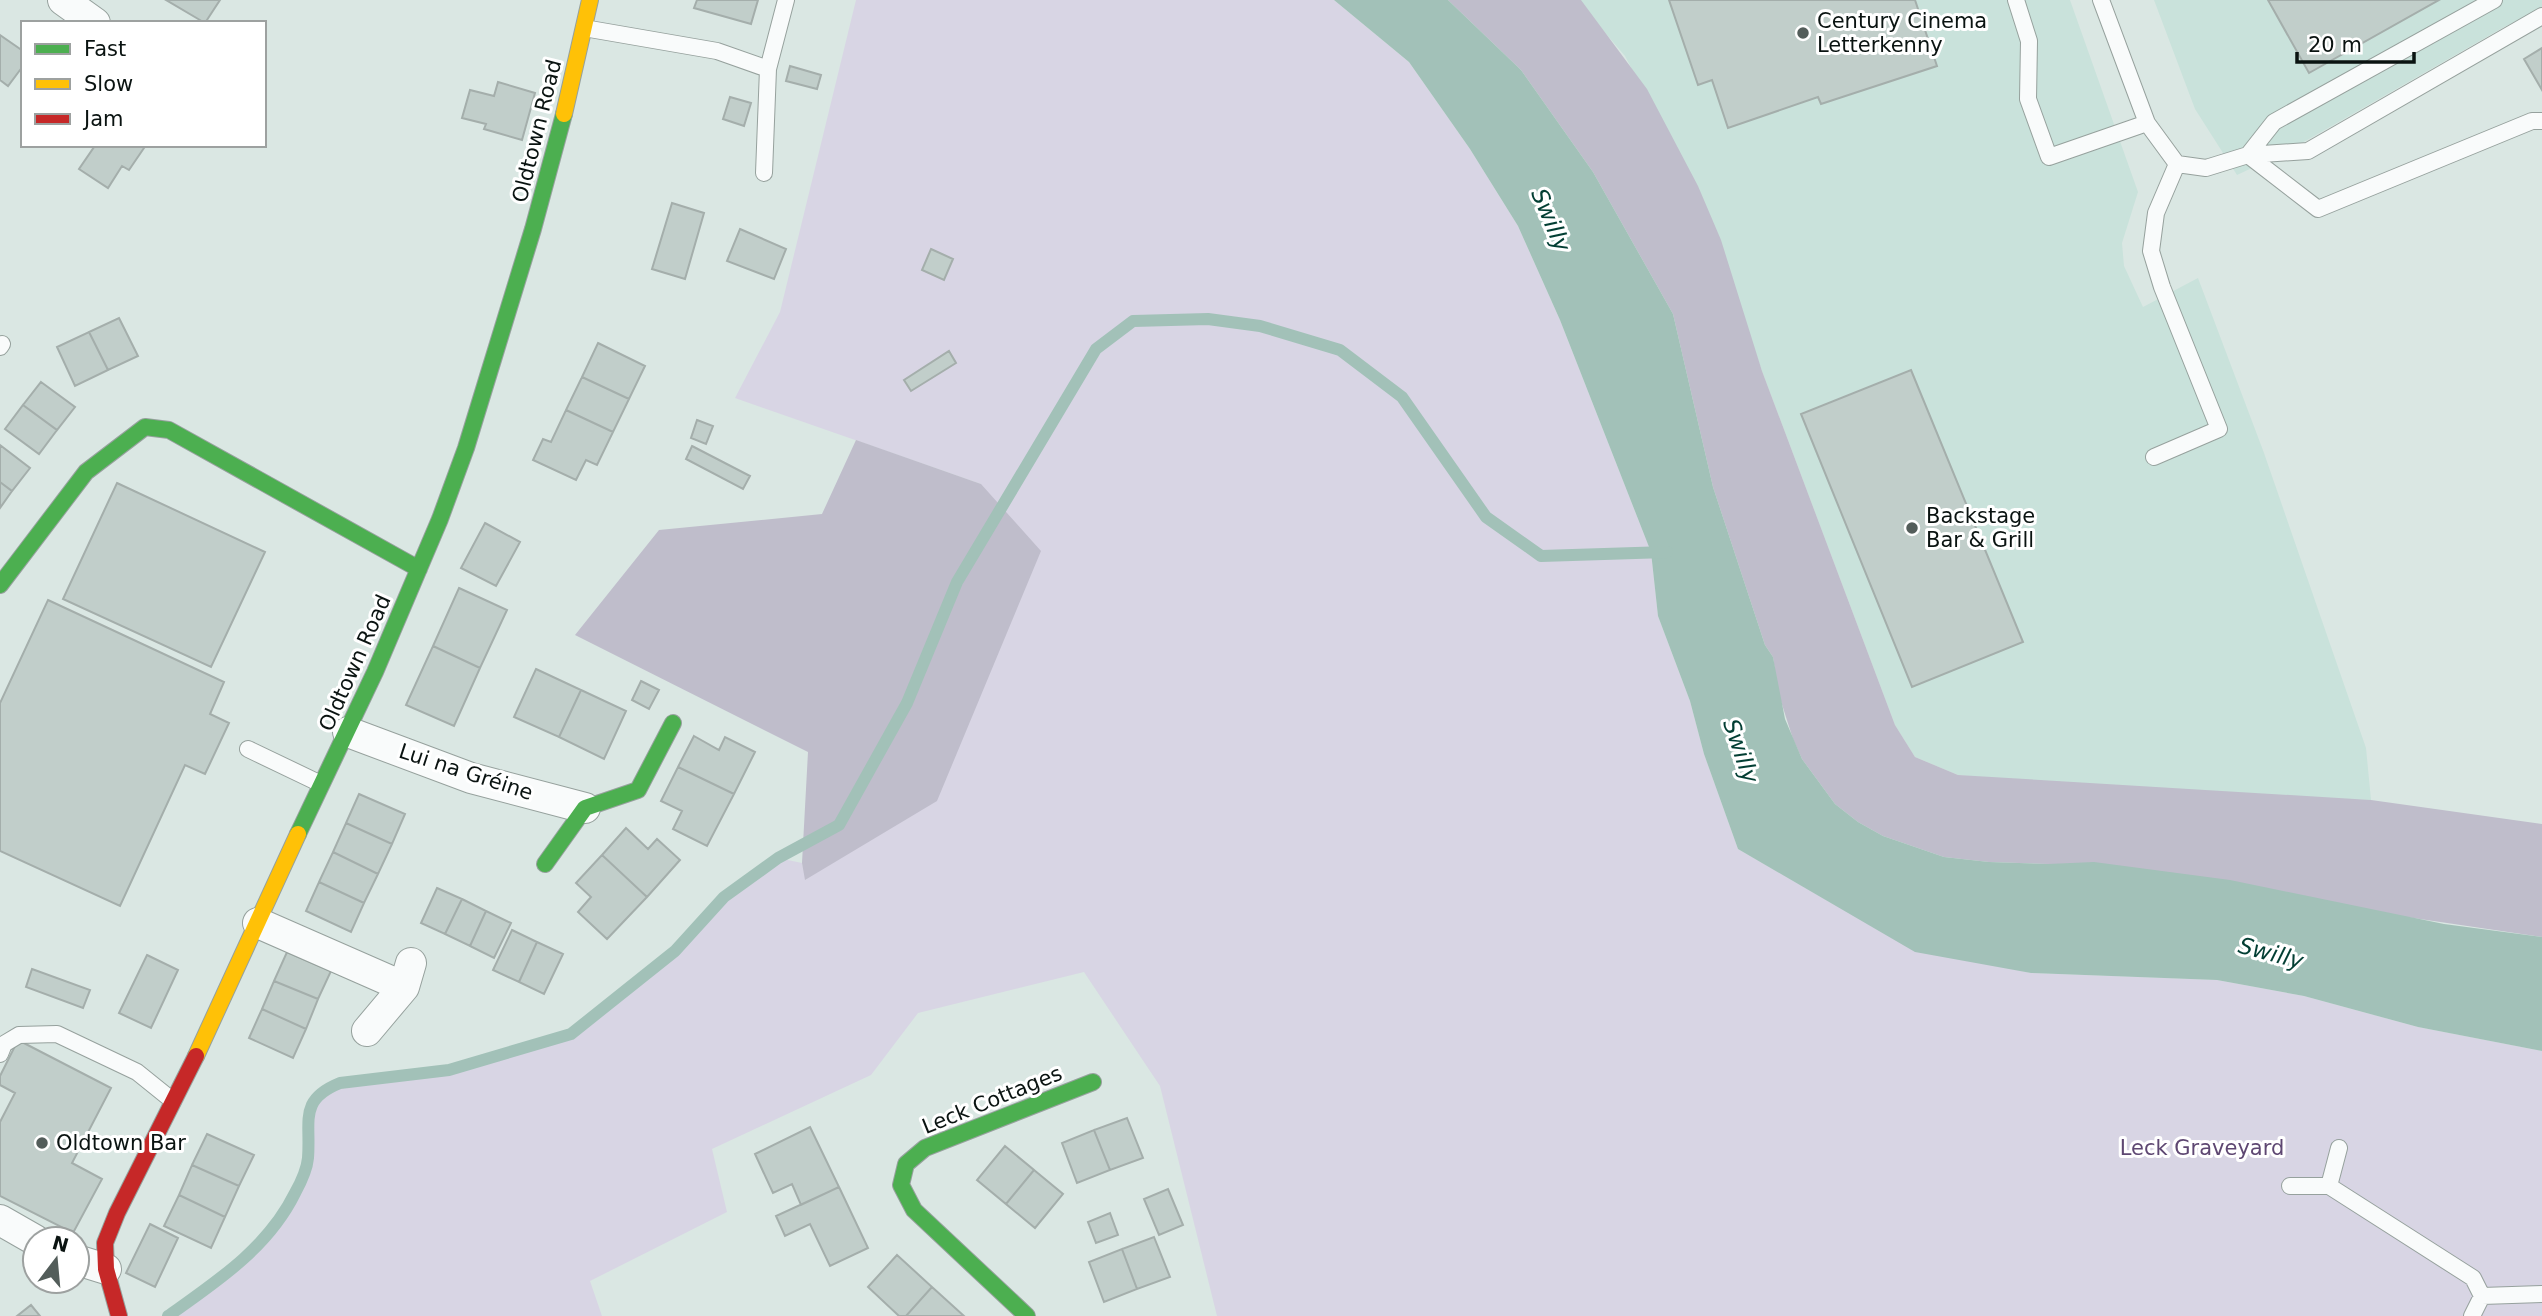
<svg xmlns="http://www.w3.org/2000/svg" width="2542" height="1316" viewBox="0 0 2542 1316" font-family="'DejaVu Sans',sans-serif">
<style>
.built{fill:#c9e2db}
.green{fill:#d8d5e4}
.forest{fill:#bfbdcb}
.water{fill:#a2c1b8}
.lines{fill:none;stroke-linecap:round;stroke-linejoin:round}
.stream{stroke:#a2c1b8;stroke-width:12}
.building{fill:#c1ceca;stroke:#a4aeab;stroke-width:2}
.lane-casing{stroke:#96a19d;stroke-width:18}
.street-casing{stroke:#96a19d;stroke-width:32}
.fast-casing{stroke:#96a19d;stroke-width:18}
.slow-casing{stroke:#96a19d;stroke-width:18}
.jam-casing{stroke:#96a19d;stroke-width:18}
.lane{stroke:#f9fbfb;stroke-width:16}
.street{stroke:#f9fbfb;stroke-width:30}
.fast{stroke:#4caf50;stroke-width:16}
.slow{stroke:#ffc107;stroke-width:16}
.jam{stroke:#c62828;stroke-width:16}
.poi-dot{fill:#535d5a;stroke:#fff;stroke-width:2.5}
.labels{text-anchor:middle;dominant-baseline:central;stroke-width:6;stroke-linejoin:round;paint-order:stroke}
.poi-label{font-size:21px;fill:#0a1311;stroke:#fff;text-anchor:start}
.street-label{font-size:21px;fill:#0a1311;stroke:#fff}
.park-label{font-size:21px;fill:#5e4772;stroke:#fff}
.water-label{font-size:23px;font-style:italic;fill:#023e33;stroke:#fff}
</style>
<rect width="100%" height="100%" fill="#dae7e3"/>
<path class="built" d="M1577,0H2070L2138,192L2122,243L2124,266L2143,307L2198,278L2264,453L2366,748L2371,800L2116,792L1958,775L1915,757L1895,725L1762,371L1709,217L1625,56Z
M2154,0H2542V8L2504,27L2288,151L2237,175L2195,109Z"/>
<path class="green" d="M856,0H1334L1409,62L1470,149L1518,226L1560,320L1651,552L1658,616L1690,701L1704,754L1738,849L1835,905L1999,966L2031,973L2217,980L2304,996L2418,1027L2542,1051V1316H1217L1160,1086L1084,972L918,1013L871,1075L712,1149L727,1212L590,1281L602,1316H168C216,1282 268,1248 295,1193C300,1184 307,1169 308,1158C311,1121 298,1100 340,1083L449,1070L571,1034L675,951L724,897L778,858L802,863L806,880L981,484L735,398L780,312Z"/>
<path class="forest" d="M1448,0H1581L1647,89L1698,186L1721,240L1762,371L1895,725L1915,757L1958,775L2371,800L2542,824V937L2048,864L1989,862L1944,857L1883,836L1858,822L1835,804L1802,759L1793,739L1778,692L1773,657L1765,645L1713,487L1673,314L1593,172L1521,70Z
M856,440L981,484L1041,551L937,801L805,880L802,863L808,752L575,635L659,530L822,514Z"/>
<path class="water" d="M1334,0H1448L1521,70L1593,172L1673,314L1713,487L1765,645L1773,657L1785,719L1802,759L1835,804L1858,822L1883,836L1944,857L1989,862L2048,864L2094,862L2230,880L2444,924L2542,937V1051L2418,1027L2304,996L2217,980L2031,973L1915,952L1738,849L1704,754L1690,701L1658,616L1651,552L1560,320L1518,226L1470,149L1409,62Z"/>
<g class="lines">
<path class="stream" d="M168,1316C216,1282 268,1248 295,1193C300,1184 307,1169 308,1158C311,1121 298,1100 340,1083L449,1070L571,1034L675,951L724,897L778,858L839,825L907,703L957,582L1096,349L1133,321L1208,319L1260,326L1340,350L1402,397L1486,517L1541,556L1667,552"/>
</g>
<path class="building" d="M166,0H220L205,23Z
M697,0H758L751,24L694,8Z
M1669,0H1915L1937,66L1821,104L1818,97L1728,128L1712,80L1698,85Z
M2268,0H2439L2309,73Z
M0,35L23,51V66L8,86L0,80Z
M2542,48V90L2524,59Z
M790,66L821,75L817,89L786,81Z
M498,82L535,93L522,140L484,129L486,124L462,118L470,90L494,96Z
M730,97L751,103L744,126L723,119Z
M92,145H146L129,170L122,166L108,188L79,169L94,147Z
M672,203L704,213L685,279L652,269Z
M740,229L786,249L774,279L727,261Z
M931,249L953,259L944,280L922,270Z
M119,318L138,356L108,370L89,332Z
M89,332L108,370L75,386L57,347Z
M598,343L645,366L629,399L582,377Z
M949,351L956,363L911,391L904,380Z
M1911,370L2023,642L1912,687L1801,414Z
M582,377L629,399L613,432L566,410Z
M41,382L75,407L57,430L23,405Z
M23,405L57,430L39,454L5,429Z
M566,410L613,432L597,465L586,460L576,480L533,460L543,439L551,442Z
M697,420L713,426L706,444L691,438Z
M0,445L30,468L12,491L0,482Z
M692,446L750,476L743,489L686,459Z
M0,482L12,491L0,508Z
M117,483L265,552L211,667L63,599Z
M485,523L520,542L496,586L461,568Z
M459,588L507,610L480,668L433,646Z
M48,600L224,682L210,714L229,723L205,774L185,765L120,906L0,851V703Z
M433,646L480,668L454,726L406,705Z
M536,669L581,690L559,737L514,717Z
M641,681L659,690L649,709L632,700Z
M581,690L626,711L604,759L559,737Z
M694,736L719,750L725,737L755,752L734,794L678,767Z
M678,767L734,794L707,846L673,829L682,811L661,801Z
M359,794L405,814L392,844L346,823Z
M346,823L392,844L378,874L333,852Z
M626,828L648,849L657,839L680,860L647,897L602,855Z
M333,852L378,874L364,903L319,882Z
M602,855L647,897L607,939L578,912L591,897L576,883Z
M319,882L364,903L351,932L306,911Z
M437,888L462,899L445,934L421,923Z
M462,899L486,911L470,946L445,934Z
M486,911L511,923L494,958L470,946Z
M512,930L537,942L519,982L493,970Z
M537,942L563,954L544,994L519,982Z
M287,952L331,971L318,999L274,981Z
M147,955L178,970L151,1028L119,1013Z
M32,969L90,990L83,1008L26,987Z
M274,981L318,999L306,1029L262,1009Z
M262,1009L306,1029L293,1058L249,1038Z
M18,1040L111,1088L72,1163L102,1179L73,1233L0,1196V1122L15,1093L0,1085V1076Z
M1127,1118L1143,1158L1110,1170L1094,1130Z
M810,1127L839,1187L801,1205L792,1184L773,1193L755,1154Z
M1094,1130L1110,1170L1077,1183L1062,1143Z
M207,1134L254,1155L239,1186L192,1165Z
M1005,1146L1034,1170L1006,1204L977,1180Z
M192,1165L239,1186L225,1217L179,1195Z
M1034,1170L1063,1194L1035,1228L1006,1204Z
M839,1187L868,1248L830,1266L810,1224L785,1236L776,1216Z
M1168,1189L1183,1225L1159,1235L1144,1199Z
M179,1195L225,1217L211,1248L164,1226Z
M1110,1213L1118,1235L1096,1243L1088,1222Z
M150,1224L178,1238L155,1287L126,1273Z
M1154,1237L1170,1277L1137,1289L1122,1249Z
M1122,1249L1137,1289L1104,1302L1089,1262Z
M897,1255L932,1287L906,1316H899L868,1287Z
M932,1287L964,1316H906Z
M31,1305L40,1316H17Z"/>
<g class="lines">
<g class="lane-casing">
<path id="lane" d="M2016,0L2029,41L2028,99L2049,157L2147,123
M2101,0L2147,123L2177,164L2206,168L2248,155L2274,122L2494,0
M584,28L717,51L768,69L786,0
M2248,155L2308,151L2542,16
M2248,155L2318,209L2532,121H2542
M764,173L768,69
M0,347L2,344
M2154,457L2219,429L2162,287L2151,251L2156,213L2177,164
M248,749L321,784
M0,1054L4,1044L19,1035L57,1034L137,1072L173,1101
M2339,1148L2329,1186L2473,1278L2482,1296
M2290,1186H2329
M2472,1316L2482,1296L2542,1294"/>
</g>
<g class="street-casing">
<path id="street" d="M63,0L95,23
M348,732L471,778L585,808
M258,923L404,987
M367,1031L404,987L411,963
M0,1220L35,1240
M77,1260L106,1269"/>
</g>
<g class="fast-casing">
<path id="fast" d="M0,585L86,472L145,427L169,430L419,569
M298,834L375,672L440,519L466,448L533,229L564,114
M545,864L585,808L638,790L673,723
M1027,1316L914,1210L901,1185L906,1164L925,1148L1093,1082"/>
</g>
<g class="slow-casing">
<path id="slow" d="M564,114L590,0
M196,1056L298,834"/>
</g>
<g class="jam-casing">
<path id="jam" d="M119,1316L106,1269L105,1243L117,1213L196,1056"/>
</g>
<use href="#lane" class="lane"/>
<use href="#street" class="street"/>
<use href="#fast" class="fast"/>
<use href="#slow" class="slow"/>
<use href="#jam" class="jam"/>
</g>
<g class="poi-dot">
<circle cx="1803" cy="33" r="7"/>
<circle cx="1912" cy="528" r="7"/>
<circle cx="42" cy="1143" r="7"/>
</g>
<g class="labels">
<g class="poi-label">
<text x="1817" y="21">Century Cinema<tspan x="1817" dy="24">Letterkenny</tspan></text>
<text x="1926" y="516">Backstage<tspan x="1926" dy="24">Bar &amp; Grill</tspan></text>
<text x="56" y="1143">Oldtown Bar</text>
</g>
<g class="street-label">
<text transform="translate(537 131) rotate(-76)">Oldtown Road</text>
<text transform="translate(355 663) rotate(-66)">Oldtown Road</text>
<text transform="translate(466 772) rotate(18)">Lui na Gréine</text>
<text transform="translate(992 1100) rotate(-22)">Leck Cottages</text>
</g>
<g class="park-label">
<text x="2202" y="1148">Leck Graveyard</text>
</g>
<g class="water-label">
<text transform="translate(1551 220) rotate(67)">Swilly</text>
<text transform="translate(1741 751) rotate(71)">Swilly</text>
<text transform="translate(2271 953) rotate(15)">Swilly</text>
</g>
</g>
<rect x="21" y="21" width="245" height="126" fill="#ffffff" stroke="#9da1a0" stroke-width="2"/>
<rect x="35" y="44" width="35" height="10" fill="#4caf50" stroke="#9da1a0" stroke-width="2"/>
<text x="84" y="56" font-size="21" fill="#0a1311">Fast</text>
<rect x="35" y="79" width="35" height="10" fill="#ffc107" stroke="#9da1a0" stroke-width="2"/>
<text x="84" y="91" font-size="21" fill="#0a1311">Slow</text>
<rect x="35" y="114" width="35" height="10" fill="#c62828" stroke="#9da1a0" stroke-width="2"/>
<text x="84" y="126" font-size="21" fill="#0a1311">Jam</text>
<g transform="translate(56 1260) rotate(16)"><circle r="33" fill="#ffffff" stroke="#9da1a0" stroke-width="2"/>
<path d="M0-5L12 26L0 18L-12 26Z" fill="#535d5a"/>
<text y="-10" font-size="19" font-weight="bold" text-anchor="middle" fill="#0a1311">N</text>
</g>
<path d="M2297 52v10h117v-10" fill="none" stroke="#0a1311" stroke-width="3.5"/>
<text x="2308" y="52" font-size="21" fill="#0a1311" stroke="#ffffff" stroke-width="5" paint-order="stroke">20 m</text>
</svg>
